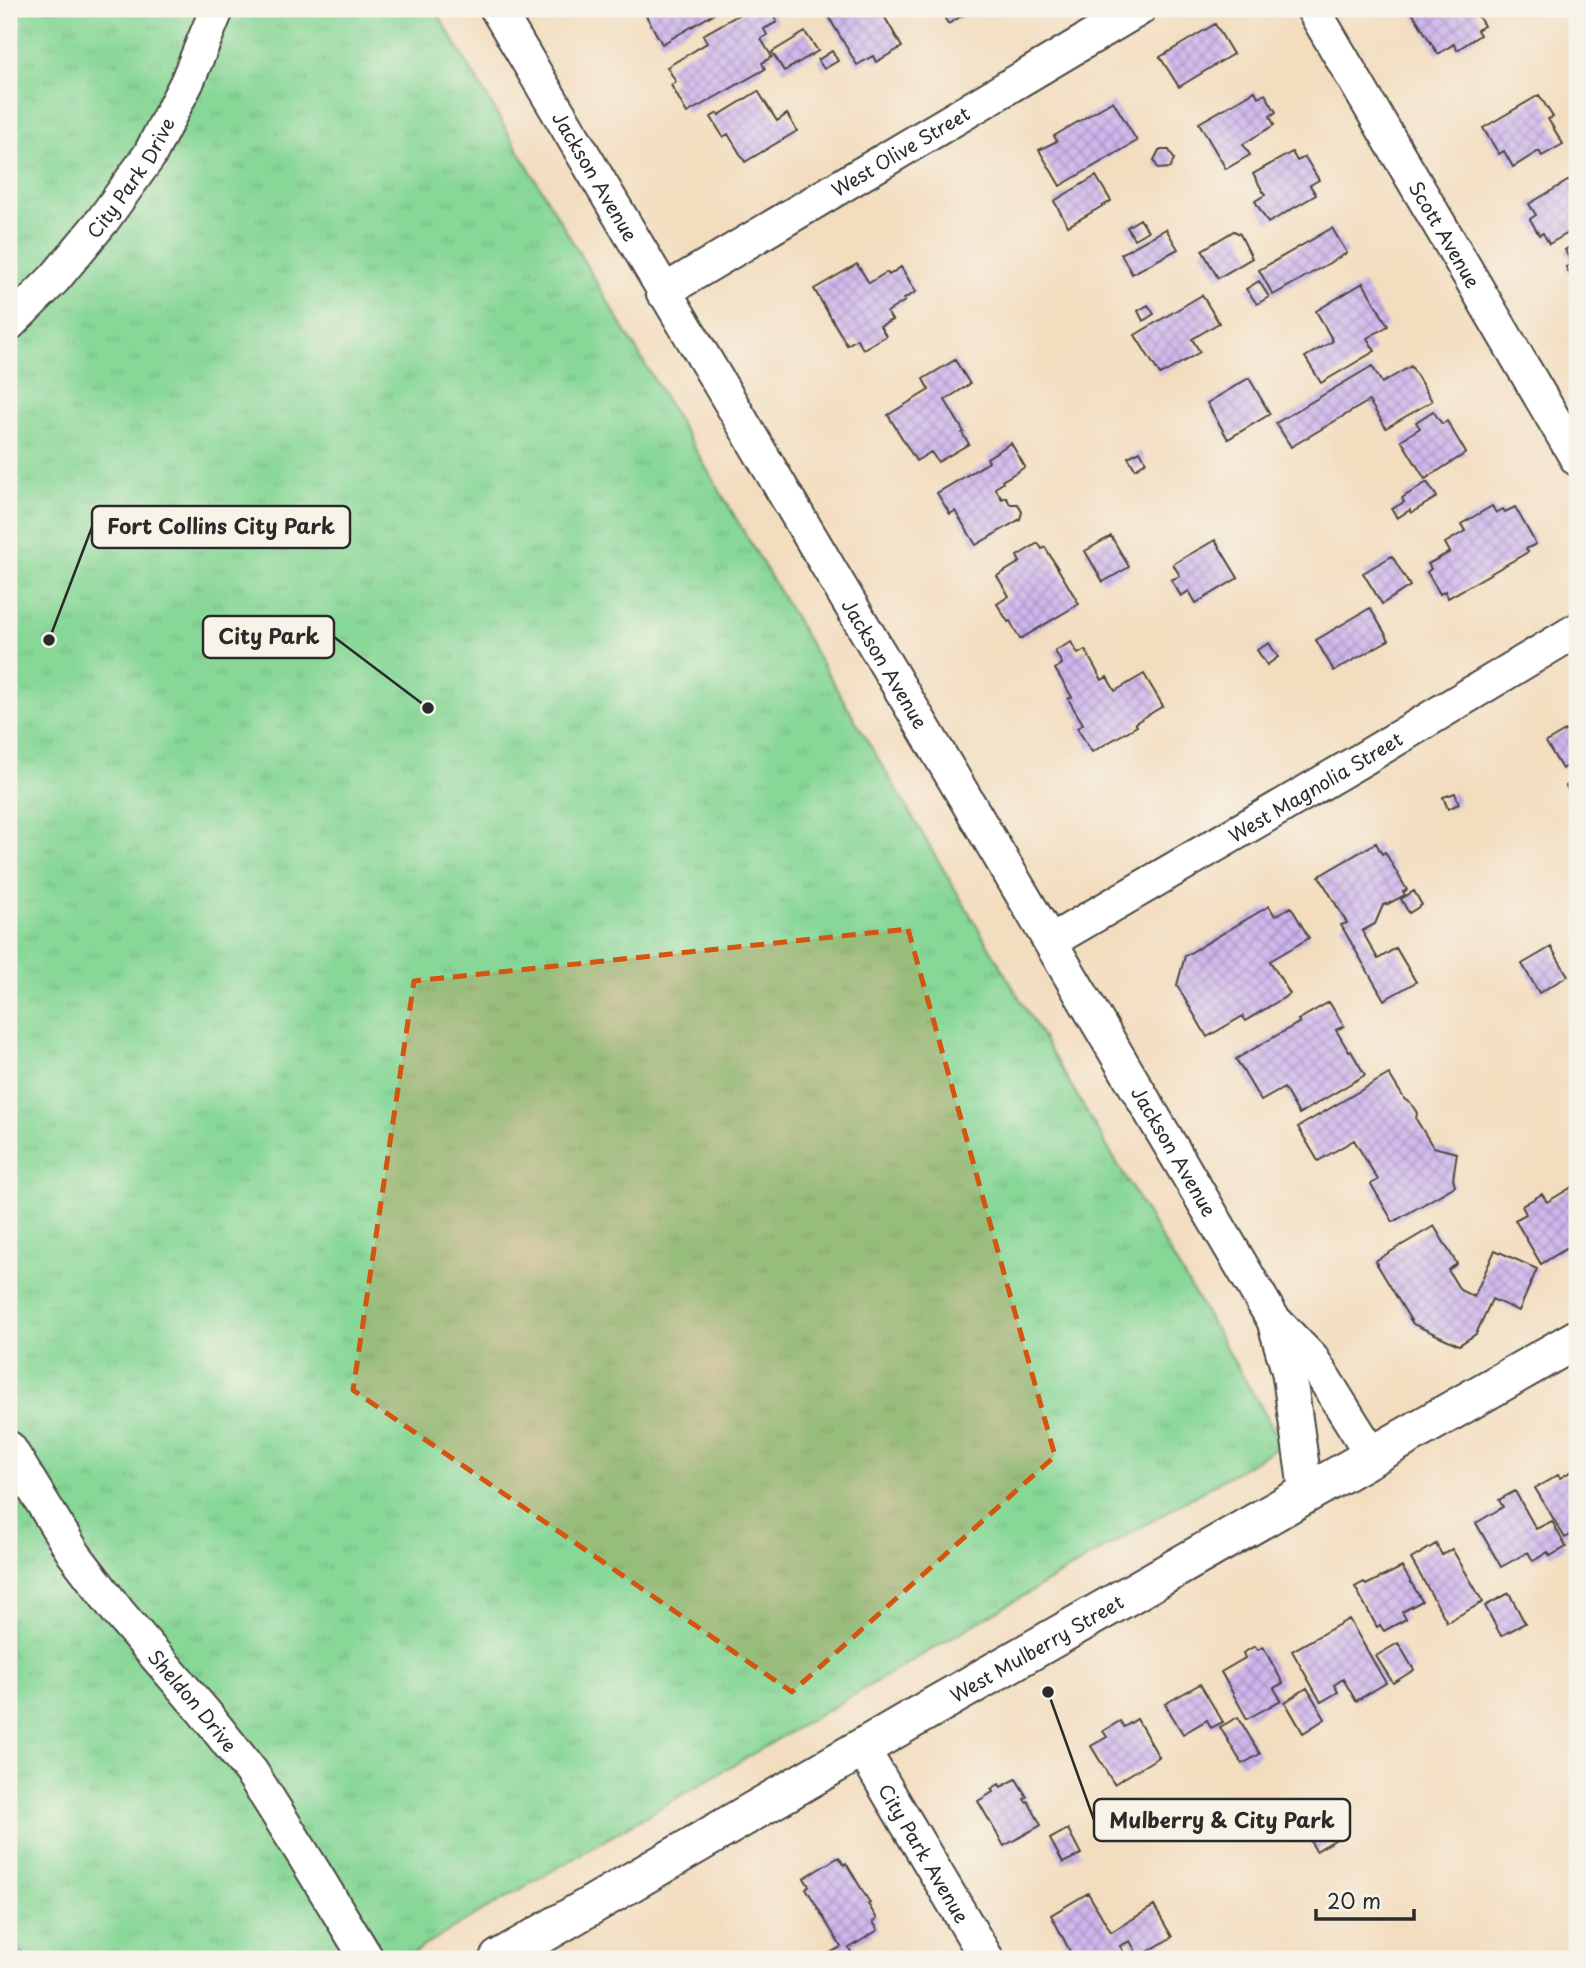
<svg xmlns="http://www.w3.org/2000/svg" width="1586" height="1968" viewBox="0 0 1586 1968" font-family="'Playpen Sans',sans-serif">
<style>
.grass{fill:url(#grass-tufts);stroke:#598161;stroke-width:2}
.water{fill:url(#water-rules);stroke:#4a7087;stroke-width:2}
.building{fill:url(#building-cross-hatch)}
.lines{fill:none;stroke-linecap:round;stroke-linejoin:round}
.street-casing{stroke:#494641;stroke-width:37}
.primary-casing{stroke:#494641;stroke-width:42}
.street{stroke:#fff;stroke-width:33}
.primary{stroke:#fff;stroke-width:38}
.marked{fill:#d5540f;fill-opacity:0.2;stroke:#d5540f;stroke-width:5;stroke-dasharray:14 9;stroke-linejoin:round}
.labels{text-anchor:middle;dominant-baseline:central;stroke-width:6;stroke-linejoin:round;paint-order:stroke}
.street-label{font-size:19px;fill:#2b2b2b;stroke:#f7f3e8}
.leader{fill:none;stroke:#2b2b2b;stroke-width:2.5}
.callout-dot{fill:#2b2b2b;stroke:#f7f3e8;stroke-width:2.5}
.callout{fill:#f7f3e8;stroke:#2b2b2b;stroke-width:2.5}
.callout-label{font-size:21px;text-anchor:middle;font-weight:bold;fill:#2b2b2b}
</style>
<defs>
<pattern id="grass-tufts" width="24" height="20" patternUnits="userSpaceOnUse" patternTransform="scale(1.75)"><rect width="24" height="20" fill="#87d797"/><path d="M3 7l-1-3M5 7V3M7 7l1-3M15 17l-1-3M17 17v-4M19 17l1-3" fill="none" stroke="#75b982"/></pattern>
<pattern id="water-rules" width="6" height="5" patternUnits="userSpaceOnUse" patternTransform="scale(1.75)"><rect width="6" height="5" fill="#69b6e3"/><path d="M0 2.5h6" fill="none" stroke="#5794b8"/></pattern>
<pattern id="building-cross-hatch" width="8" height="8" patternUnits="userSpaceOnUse" patternTransform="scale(1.75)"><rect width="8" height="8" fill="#cfb6ed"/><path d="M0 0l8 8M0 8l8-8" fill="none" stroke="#a894c0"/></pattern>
</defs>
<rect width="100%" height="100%" fill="#f7f3e8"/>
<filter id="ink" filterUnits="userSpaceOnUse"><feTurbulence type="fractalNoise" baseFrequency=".0143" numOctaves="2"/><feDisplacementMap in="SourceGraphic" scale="14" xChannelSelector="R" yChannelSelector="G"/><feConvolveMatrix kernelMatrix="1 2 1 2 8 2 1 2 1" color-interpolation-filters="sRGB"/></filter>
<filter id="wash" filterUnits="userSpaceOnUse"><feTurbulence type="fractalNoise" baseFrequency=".00686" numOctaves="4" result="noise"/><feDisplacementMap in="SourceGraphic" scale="28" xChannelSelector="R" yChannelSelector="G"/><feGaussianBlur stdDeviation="1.57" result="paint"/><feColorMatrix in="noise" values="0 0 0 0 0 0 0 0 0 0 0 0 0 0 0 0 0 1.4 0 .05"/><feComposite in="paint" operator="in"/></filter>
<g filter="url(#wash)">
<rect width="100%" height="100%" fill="#f3ddbf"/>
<path class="grass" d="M9,9H435L1261,1407L1282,1445L430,1942L404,1959H9Z"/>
<path class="water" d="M9,1931L14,1936L25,1959H9Z"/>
<g id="blocks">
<path class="building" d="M650,9H722L662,44L645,14L651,11Z
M749,9H770L777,22L764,29L767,35L761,39L772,57L762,63L765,69L687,113L671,85L676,82L667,67L707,43L703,35Z
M824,9H880L902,47L876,62L873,56L857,65Z
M940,9H968L970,11L948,24Z
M1410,9H1474L1484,26L1477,30L1480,35L1457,50L1454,44L1438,54Z
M1215,24L1233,54L1179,87L1160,57Z
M805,32L818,51L784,71L772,52Z
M832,51L838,61L824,69L818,60Z
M758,91L777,121L787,114L797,131L745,162L728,134L723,137L711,117L718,113L719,115Z
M1255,91L1258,97L1265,94L1276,112L1270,116L1274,125L1243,144L1250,155L1226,169L1199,123Z
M1539,95L1553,117L1548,119L1563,144L1542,156L1539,151L1513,167L1504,151L1499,154L1483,128Z
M1113,101L1137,141L1060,186L1039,150L1057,141L1054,136Z
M1159,150H1169L1174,159L1170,168L1158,169L1154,160Z
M1292,152L1297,161L1305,157L1319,180L1310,185L1316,195L1268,223L1255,201L1265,195L1253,174Z
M1096,176L1111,201L1068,226L1054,201Z
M1571,179L1577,189V228L1549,244L1543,233L1539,235L1530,219L1536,215L1529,204Z
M1140,219L1148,231L1134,239L1127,227Z
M1332,228L1347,253L1273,295L1259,270Z
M1166,229L1178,249L1132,274L1121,254Z
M1234,231L1240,234L1252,258L1218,278L1202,250Z
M1577,243V287L1566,267L1572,264L1565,250Z
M857,264L869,283L887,272L889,275L901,267L916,292L904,299L905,301L887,312L892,320L880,326L886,336L863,349L857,339L847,345L814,289Z
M1259,281L1269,297L1257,304L1246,289Z
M1363,283L1388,326L1367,338L1375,351L1321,383L1305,357L1333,341L1316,311Z
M1202,295L1219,323L1192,339L1200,352L1160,375L1135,335Z
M1148,305L1154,314L1143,321L1138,311Z
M955,360L970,384L945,400L964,432L962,433L969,444L938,462L931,452L916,461L888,415L929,390L923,379Z
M1372,366L1382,383L1411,366L1432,401L1386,428L1369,401L1291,447L1276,423Z
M1249,378L1270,414L1228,439L1207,403Z
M1433,411L1442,424L1447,421L1466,453L1425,479L1401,440L1420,428L1416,422Z
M1011,443L1025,467L1002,481L1003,483L995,488L1002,499L1006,497L1010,504H1018L1022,512L1020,519L976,545L955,511L950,514L937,493L989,462L987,458Z
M1140,451L1146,462L1135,469L1128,457Z
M1427,482L1437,497L1411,513L1410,510L1397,518L1392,509L1404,502L1402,498Z
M1492,506L1496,513L1503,509L1505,512L1515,507L1536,544L1526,549L1528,552L1448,598L1445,591L1440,594L1427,572L1431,569L1428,564L1450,552L1445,543L1465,531L1461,524Z
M1111,536L1129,567L1103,582L1085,551Z
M1215,540L1238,578L1196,603L1189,591L1181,596L1171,580L1180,576L1173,564Z
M1038,543L1042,549L1045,547L1079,604L1020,639L1010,621L1008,622L997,604L1009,596L997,576L1020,562L1017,556Z
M1392,556L1410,586L1382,604L1363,573Z
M1370,608L1389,640L1334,671L1316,640Z
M1071,642L1078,654L1085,650L1102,680L1107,677L1115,691L1144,674L1163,706L1135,723L1137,726L1092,752L1077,728L1083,724L1068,699L1072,697L1055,669L1062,664L1055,651Z
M1269,643L1278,657L1267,665L1257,650Z
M1577,724V761L1562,769L1546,742Z
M1577,779V806L1566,786Z
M1455,793L1459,804L1448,809L1443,797Z
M1376,843L1382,854L1385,852L1407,890L1403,892L1405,895L1386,905L1385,904L1383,905L1375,924L1362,931L1378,959L1396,948L1416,982L1384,1000L1341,925L1347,923L1319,876Z
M1414,891L1422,905L1409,913L1401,899Z
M1269,906L1275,916L1291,907L1309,938L1270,961L1290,994L1245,1021L1243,1016L1207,1037L1177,985L1185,956Z
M1551,947L1568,976L1539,993L1522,964Z
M1329,1002L1344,1026L1336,1030L1349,1052L1351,1051L1365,1075L1299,1114L1284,1088L1261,1101L1236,1059L1300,1022L1298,1020Z
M1389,1074L1405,1100L1410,1102L1417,1113L1416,1119L1433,1147L1457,1153L1453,1179L1455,1186L1393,1222L1371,1184L1378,1180L1354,1140L1318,1161L1298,1127Z
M1577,1184V1254L1572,1245L1541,1264L1515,1220L1526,1214L1522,1206L1542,1194L1547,1202Z
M1434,1226L1457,1264L1448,1270L1460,1290L1474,1297L1495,1250L1537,1269L1519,1311L1492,1299L1476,1334L1459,1345L1413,1324L1375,1261Z
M1577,1468V1531L1565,1538L1535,1488L1558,1475L1560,1478Z
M1515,1491L1536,1529L1552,1521L1566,1547L1550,1556L1548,1552L1533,1561L1528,1552L1501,1567L1476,1523L1503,1507L1499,1500Z
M1436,1544L1442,1555L1452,1549L1483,1602L1447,1622L1411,1559Z
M1402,1567L1422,1601L1402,1612L1406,1619L1384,1631L1380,1625L1377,1627L1355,1587L1364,1582L1366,1585Z
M1509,1593L1525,1623L1501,1636L1485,1606Z
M1349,1619L1386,1683L1356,1701L1343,1679L1334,1685L1338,1692L1321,1702L1292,1651Z
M1398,1643L1414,1670L1393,1683L1376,1656Z
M1255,1646L1258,1650L1263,1647L1283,1683L1274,1688L1281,1700L1247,1719L1221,1672L1245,1658L1243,1653Z
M1200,1684L1223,1722L1211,1728L1207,1720L1183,1734L1165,1704Z
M1307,1688L1325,1719L1303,1733L1285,1702Z
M1238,1717L1260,1754L1242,1764L1220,1727Z
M1137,1719L1159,1757L1114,1784L1091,1746L1107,1737L1103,1731L1120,1721L1124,1727Z
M1016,1779L1027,1797L1024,1799L1026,1802L1028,1801L1041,1825L1004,1846L978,1801L993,1792L991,1789L999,1784L1001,1787Z
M1328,1803L1345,1834L1316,1851L1298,1819Z
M1068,1829L1081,1854L1063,1863L1050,1839Z
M839,1857L844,1865L846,1863L870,1903L868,1904L877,1919L873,1922L878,1930L849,1948L855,1959H826L824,1956L841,1947L806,1888L809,1886L804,1878Z
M1088,1893L1111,1932L1154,1906L1172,1937L1139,1957L1130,1941L1120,1946L1125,1954L1117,1959H1074L1051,1915Z"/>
</g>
</g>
<g filter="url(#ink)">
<use href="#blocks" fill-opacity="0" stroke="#494641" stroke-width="2"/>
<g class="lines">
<g class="street-casing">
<g id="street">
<path id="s1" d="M497,9C754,446 1017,881 1273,1319L1312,1359L1372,1455"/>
<path id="s2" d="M1313,9L1577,459"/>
<path id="s3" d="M663,292L1139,9"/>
<path id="s4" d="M9,324L55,278L103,220L149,156L187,82L217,9"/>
<path id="s5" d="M1051,941L1361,760L1577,630"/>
<path d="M1275,1325L1289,1373L1306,1493"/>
<path id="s6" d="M9,1448L74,1554L119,1613L204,1712L252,1773L303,1854L367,1959"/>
<path id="s7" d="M862,1748L987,1959"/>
</g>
</g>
<g class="primary-casing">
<g id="primary">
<path id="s8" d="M499,1959L905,1723L1577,1339"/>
</g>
</g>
<use href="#street" class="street"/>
<use href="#primary" class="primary"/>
</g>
</g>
<path class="marked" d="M908,929L1055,1456L792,1692L353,1390L414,981Z"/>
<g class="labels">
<g class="street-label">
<text stroke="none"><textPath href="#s3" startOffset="276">West Olive Street</textPath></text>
<text stroke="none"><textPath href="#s4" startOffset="191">City Park Drive</textPath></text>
<text stroke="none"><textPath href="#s1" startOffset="194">Jackson Avenue</textPath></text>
<text stroke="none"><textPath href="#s2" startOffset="261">Scott Avenue</textPath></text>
<text stroke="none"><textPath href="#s1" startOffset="761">Jackson Avenue</textPath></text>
<text stroke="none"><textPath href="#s5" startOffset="306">West Magnolia Street</textPath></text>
<text stroke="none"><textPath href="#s1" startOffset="1328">Jackson Avenue</textPath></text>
<text stroke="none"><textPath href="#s8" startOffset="621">West Mulberry Street</textPath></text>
<text stroke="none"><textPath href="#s6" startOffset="313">Sheldon Drive</textPath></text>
<text stroke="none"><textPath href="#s7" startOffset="122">City Park Avenue</textPath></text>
</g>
</g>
<path class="leader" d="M49 640L92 527M428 708L334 637M1048 1692L1094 1820"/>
<g class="callout-dot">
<circle cx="49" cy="640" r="7"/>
<circle cx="428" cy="708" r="7"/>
<circle cx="1048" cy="1692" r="7"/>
</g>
<g class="callout">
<rect x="92" y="506" width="258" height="42" rx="7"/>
<rect x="203" y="616" width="131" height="42" rx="7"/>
<rect x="1094" y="1799" width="256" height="42" rx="7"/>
</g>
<g class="callout-label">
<text x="221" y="534">Fort Collins City Park</text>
<text x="269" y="644">City Park</text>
<text x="1222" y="1828">Mulberry &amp; City Park</text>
</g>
<rect width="1586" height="1968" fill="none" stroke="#f7f3e8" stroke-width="35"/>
<path d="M1316 1909v10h98v-10" fill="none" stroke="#2b2b2b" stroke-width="3.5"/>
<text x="1327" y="1909" font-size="21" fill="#2b2b2b" stroke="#f7f3e8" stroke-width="5" paint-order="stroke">20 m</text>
</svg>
